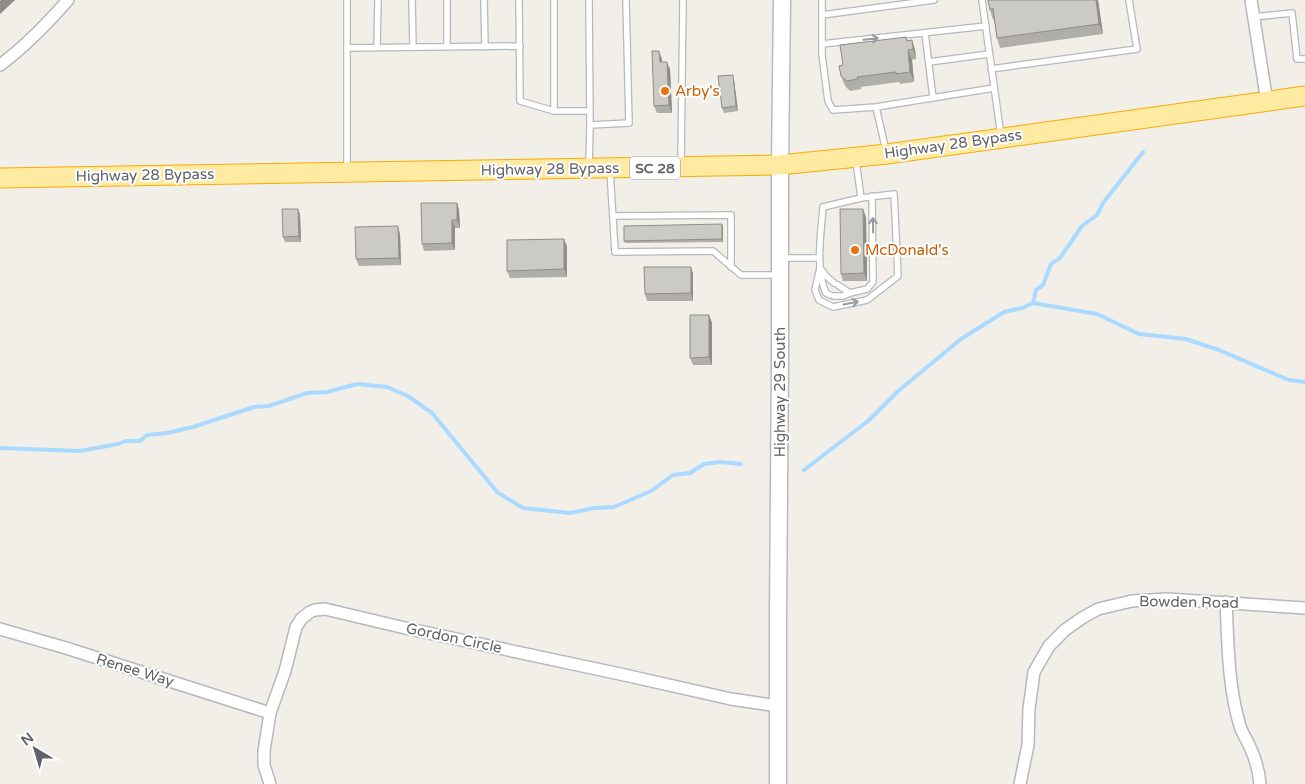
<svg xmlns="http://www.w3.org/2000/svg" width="1305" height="784" viewBox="0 0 1305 784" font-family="'Varela Round',sans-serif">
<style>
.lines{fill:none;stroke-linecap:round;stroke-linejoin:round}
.stream{stroke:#aadaff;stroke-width:4}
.service-casing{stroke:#b5b8bc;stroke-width:8}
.minor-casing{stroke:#b5b8bc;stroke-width:14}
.secondary-casing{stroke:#b6babf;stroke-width:19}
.trunk-casing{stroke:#f9ab00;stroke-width:21}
.service{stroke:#fff;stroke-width:5.5}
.minor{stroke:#fff;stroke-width:11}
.secondary{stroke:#fff;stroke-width:16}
.trunk{stroke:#feeaa1;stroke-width:19}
.wall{fill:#afaea9}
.shaded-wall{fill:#8f8d8a}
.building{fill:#cccac5;stroke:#8f8d8a}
.oneway{stroke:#979a9d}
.food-dot{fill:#e8710a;stroke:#fff;stroke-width:2}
.labels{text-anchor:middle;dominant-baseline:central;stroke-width:4;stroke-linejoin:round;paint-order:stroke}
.shield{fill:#fff;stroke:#8f9295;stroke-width:1}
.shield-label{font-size:14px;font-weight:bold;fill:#5f6368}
.food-label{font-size:15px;fill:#c56008;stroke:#fff;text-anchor:start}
.street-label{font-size:15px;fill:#5f6368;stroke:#fff}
</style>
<rect width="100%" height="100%" fill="#f1efe8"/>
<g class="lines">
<path class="stream" d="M1033,303L1036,290L1043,285L1051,264L1060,258L1082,226L1097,215L1103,203L1143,152
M0,448L80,451L118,444L126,441H140L147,435L167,433L193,427L254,407L269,406L307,393L327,392L357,384L387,387L408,396L432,413L497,492L523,508L570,513L594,508L614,507L651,491L673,475L690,473L704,464L720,462L741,464
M804,470L868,421L897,392L961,339L1004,312L1022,308L1033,303L1097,314L1139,334L1186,339L1219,350L1289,380L1305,382"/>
<g class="service-casing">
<path id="service" d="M412,0L413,47
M447,0V47
M484,0L485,47
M519,0L520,101L554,111H590
M589,0L590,125L629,123L626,0
M822,0V55L828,101L833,110L876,107L886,151
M982,0L1001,136
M822,15L934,0
M1254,17L1292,13L1297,59H1305
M925,33L933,98
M822,44L986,26
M377,47L378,0
M347,48L520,46
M929,62L989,54
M991,69L1137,49L1129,0
M876,107L994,88
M554,111V0
M681,163L683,0
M589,165L590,125
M347,170V0
M610,171L615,252L713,251L741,275H778
M613,216L731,215V267
M782,258H820
M820,268L815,290L819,300L833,307L867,300L898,276L894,194L861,198L856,161
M820,268L826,276L834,283
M838,285L850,293
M830,295L826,293C815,269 821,234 823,207L861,198
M834,296H843L850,293L867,289L873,282L872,196"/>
</g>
<g class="minor-casing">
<path id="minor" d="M1251,0L1267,102
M0,65C26,46 47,24 68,0
M1226,602C1228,643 1228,687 1240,726C1242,733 1247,740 1250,747C1255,758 1259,771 1260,784
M0,629L66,648L270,713
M270,784L264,765V751L270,713L285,671L296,627L302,618L310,612L315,610L325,609L405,628L620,674L731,699L778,706
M1020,784L1028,745L1029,709L1034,672L1049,646L1065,630L1082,618L1098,609L1132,601L1167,599L1305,608"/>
</g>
<g class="secondary-casing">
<path id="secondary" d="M778,784V618L780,357V165L782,0"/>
</g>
<g class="trunk-casing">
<path id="trunk" d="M0,178L780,165L887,154L1305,96"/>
</g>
<use href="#service" class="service"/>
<use href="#minor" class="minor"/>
<use href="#secondary" class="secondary"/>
<use href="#trunk" class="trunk"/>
</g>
<path class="wall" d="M988,0H1098L1103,34L1000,48L997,38L994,19L993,20L990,10Z
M906,37L908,41L912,40L915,50L916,59L912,60L914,82L900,84L899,82L861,87V89L850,91L845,86L841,76L843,65Z
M662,59V62L670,69L672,113H657L654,106Z
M734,80L738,111L724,113L722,108Z
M457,203L459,210L460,228H455V250L424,251L422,244Z
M300,214L301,242H285L283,237Z
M866,217L867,281H843L841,274Z
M722,224L723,227V242L625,243L624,241Z
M400,234L401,265L359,266L356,259Z
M567,246V277L510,278L507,271Z
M691,267L693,274V301H647L645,294Z
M709,315L712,323V365H693L690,358Z"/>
<path class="shaded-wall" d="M1,0H15L0,14V1Z
M1096,0H1098L1103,34L1099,24Z
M912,40L915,50L916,59L913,49Z
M908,50L912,60L914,82L910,72Z
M659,51L662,59V70L660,62Z
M667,62L670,69L672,113L669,105Z
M733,75L734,80L738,111L736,106Z
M457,203L459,210L460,228L457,220Z
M298,209L300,214L301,242L299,236Z
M863,209L866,217L867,281L864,273Z
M452,220L455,228V250L452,243Z
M722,224L723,227V242L722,239Z
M398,226L400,234L401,265L399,258Z
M564,239L567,246V277L564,269Z
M691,267L693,274V301L691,293Z
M709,315L712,323V365L709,357Z"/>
<path class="building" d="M988,0H1096L1099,24L997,38L993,8L990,10Z
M906,37L907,41L912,40L913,49L908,50L910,72L896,74V72L857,77L858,79L847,81L841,76L839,66L843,65L840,45Z
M652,51H659L660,62H667L669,105L654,106Z
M733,75L736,106L722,108L718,76Z
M421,203H457V220H452V243L422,244Z
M282,209H298L299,236L283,237Z
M840,209H863L864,273L841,274Z
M722,224V239L624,241V226Z
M398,226L399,258L356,259L355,227Z
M564,239V269L507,271V240Z
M644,267H691V293L645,294Z
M690,315H709V357L690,358Z"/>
<defs><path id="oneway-shaft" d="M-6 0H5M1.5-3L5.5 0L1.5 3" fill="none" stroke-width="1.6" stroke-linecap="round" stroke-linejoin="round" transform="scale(1.25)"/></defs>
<g class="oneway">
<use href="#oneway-shaft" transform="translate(871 39) rotate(-6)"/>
<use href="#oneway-shaft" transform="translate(873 225) rotate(-91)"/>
<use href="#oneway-shaft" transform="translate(851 303) rotate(-12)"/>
</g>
<g class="food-dot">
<circle cx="665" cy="91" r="5"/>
<circle cx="855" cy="250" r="5"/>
</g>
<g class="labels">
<rect class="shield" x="630" y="156.5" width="50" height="23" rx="4"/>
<g class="shield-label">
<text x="655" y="168">SC 28</text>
</g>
<g class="food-label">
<text x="675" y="91">Arby's</text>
<text x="865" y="250">McDonald's</text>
</g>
<g class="street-label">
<text transform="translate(953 144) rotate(-8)">Highway 28 Bypass</text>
<text transform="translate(550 169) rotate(-1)">Highway 28 Bypass</text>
<text transform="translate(145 175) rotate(-1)">Highway 28 Bypass</text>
<text transform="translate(780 392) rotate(-90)">Highway 29 South</text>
<text transform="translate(1189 602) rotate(1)">Bowden Road</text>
<text transform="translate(454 638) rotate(12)">Gordon Circle</text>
<text transform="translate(135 670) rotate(17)">Renee Way</text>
</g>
</g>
<g transform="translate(35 749) rotate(322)" stroke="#ffffff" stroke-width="4" paint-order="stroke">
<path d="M0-4L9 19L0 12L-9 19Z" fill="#5f6368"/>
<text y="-8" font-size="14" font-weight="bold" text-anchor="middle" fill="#5f6368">N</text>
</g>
</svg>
